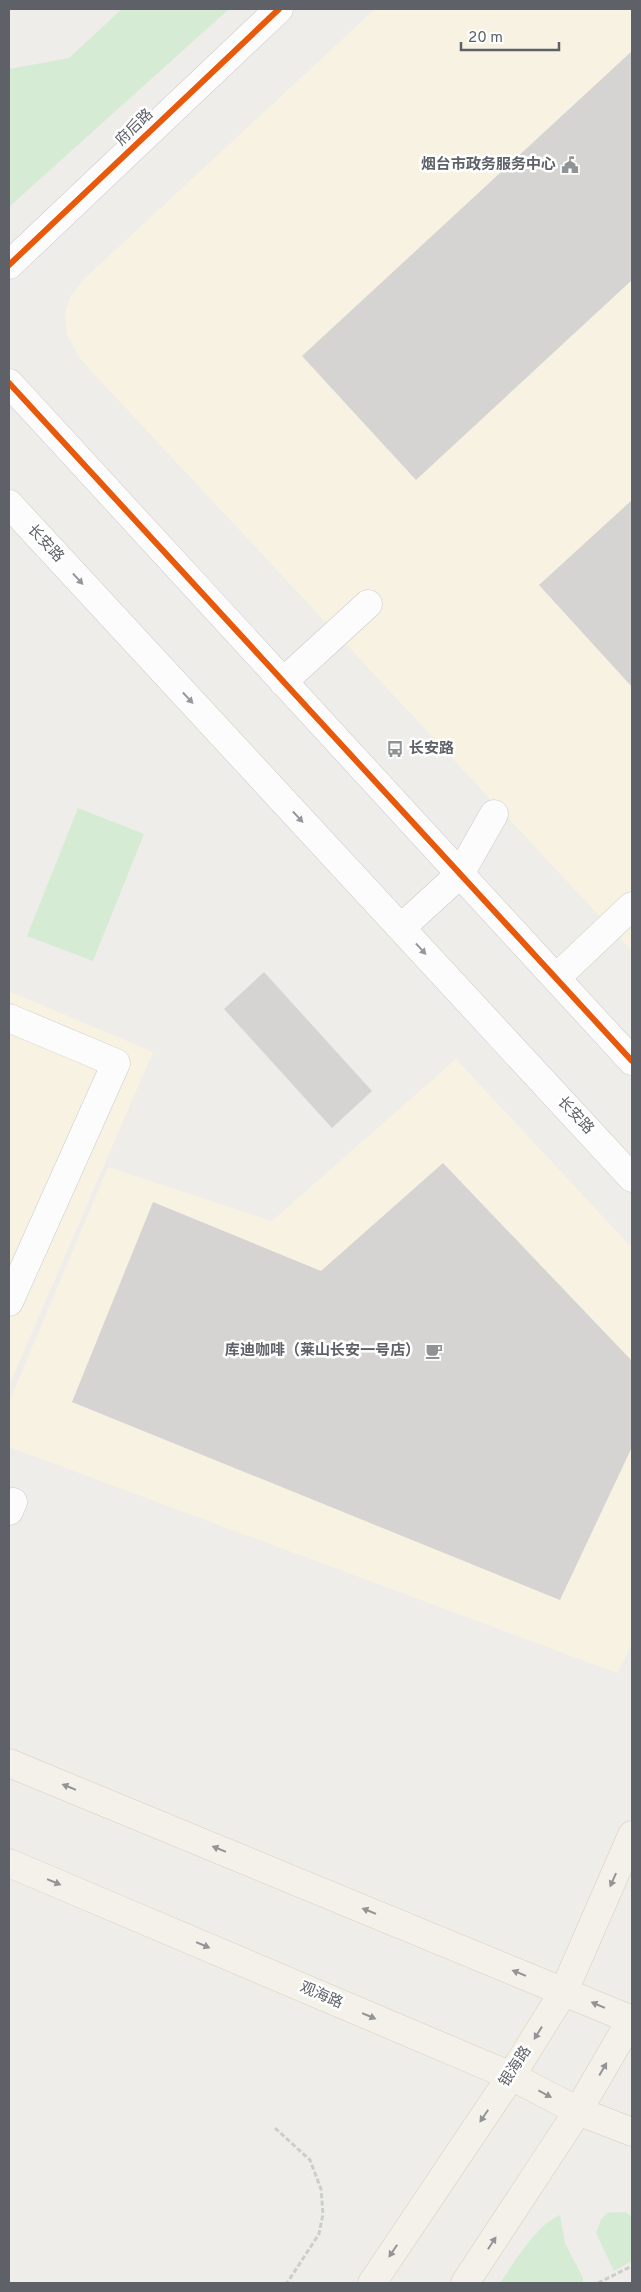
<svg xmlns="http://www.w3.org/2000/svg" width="641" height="2292" viewBox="0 0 641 2292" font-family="Overpass,'Noto Sans SC',sans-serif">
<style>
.commercial{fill:#f7f2e2}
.green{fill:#d6ebd4}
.building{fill:#d5d4d2}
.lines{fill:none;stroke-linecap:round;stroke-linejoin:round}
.minor-casing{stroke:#cacaca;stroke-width:29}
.major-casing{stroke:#d7ceb5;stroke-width:29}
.path{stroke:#cacfcb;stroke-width:3;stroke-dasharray:5 2.5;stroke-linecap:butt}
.minor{stroke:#fcfcfc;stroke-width:28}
.major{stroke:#f3f1e9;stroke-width:28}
.cycleway-casing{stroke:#fff;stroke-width:9}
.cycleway{stroke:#e8590c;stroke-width:6}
.oneway{fill:#95989c}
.oneway2{fill:#929495}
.labels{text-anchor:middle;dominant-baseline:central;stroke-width:5;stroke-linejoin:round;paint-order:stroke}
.street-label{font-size:15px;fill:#5e6268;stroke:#fff}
.poi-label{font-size:15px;font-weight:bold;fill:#5e6268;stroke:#fff;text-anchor:end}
</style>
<rect width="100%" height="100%" fill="#eeede9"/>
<path class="commercial" d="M375,9H632V951L80,359L67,335L65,314L70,297L84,279Z
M9,991L153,1052L9,1386Z
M456,1059L632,1248V1644L617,1673L9,1447V1402L108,1167L272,1221Z"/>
<path class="green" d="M122,9H229L9,207V69L69,58Z
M78,808L144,834L93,961L27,936Z
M625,2212L632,2216V2261L614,2271L596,2233L601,2219L607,2213Z
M560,2215L565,2243L583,2278V2283H500C515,2262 536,2225 560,2215Z"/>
<path class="building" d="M632,51V280L416,480L302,356Z
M632,500V687L539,585Z
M264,972L372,1091L332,1128L224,1009Z
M443,1163L632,1361V1447L560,1600L72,1402L153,1202L321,1271Z"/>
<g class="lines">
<g class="minor-casing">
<path id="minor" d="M9,265L279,9
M9,383L632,1061
M9,504L632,1178
M283,682L368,604
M401,928L460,874L494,814
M556,978L632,906
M9,1018L116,1063L9,1302
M9,1511L13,1502"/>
</g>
<g class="major-casing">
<path id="major" d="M9,1763L632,2020
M9,1863L511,2076L578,2111L632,2132
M372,2283L511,2076L564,1991L632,1835
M465,2283L578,2111L632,2018"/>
</g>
<path class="path" d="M275,2128L310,2160L321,2189L323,2214L319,2234L287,2283
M598,2283L632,2266"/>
<use href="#minor" class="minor"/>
<use href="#major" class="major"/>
<g class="cycleway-casing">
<path id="cycleway" d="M9,265L279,9
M9,383L632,1061"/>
</g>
<use href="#cycleway" class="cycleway"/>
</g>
<defs><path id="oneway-solid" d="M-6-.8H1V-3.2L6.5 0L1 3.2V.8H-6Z" transform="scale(1.25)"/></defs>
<g class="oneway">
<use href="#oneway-solid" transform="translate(78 579) rotate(47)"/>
<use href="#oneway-solid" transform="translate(188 698) rotate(47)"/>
<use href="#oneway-solid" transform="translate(298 817) rotate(47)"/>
<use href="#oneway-solid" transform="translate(421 949) rotate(47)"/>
</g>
<g class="oneway2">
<use href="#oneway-solid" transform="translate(69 1787) rotate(-158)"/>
<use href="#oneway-solid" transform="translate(219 1849) rotate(-158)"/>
<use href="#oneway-solid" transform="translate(613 1880) rotate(114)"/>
<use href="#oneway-solid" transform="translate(54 1882) rotate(23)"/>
<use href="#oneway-solid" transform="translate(369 1911) rotate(-158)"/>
<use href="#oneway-solid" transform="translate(203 1945) rotate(23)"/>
<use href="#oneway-solid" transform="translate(519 1973) rotate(-158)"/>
<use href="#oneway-solid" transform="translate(598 2005) rotate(-157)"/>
<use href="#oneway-solid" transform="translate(369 2016) rotate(23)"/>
<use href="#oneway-solid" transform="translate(538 2033) rotate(122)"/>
<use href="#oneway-solid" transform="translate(603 2069) rotate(-60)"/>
<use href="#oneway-solid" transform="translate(545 2094) rotate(28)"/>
<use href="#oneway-solid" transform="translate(484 2116) rotate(124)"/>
<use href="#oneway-solid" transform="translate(492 2243) rotate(-57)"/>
<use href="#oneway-solid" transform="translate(393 2251) rotate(124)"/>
</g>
<defs>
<g id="civic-bare" transform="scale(1.35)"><path d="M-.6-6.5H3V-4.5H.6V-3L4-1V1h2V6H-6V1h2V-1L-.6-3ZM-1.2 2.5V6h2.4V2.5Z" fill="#909395" stroke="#fff" stroke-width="2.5" paint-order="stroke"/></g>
<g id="bus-bare" transform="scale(1.35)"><path d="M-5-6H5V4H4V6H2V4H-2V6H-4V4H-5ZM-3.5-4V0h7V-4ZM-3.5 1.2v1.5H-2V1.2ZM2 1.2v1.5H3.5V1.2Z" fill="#909395" stroke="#fff" stroke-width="2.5" paint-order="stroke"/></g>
<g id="cafe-bare" transform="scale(1.35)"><path d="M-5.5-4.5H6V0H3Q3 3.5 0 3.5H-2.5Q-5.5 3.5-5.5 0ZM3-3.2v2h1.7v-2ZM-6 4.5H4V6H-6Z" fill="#909395" stroke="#fff" stroke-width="2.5" paint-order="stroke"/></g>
</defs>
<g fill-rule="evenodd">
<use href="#civic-bare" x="570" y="165"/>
<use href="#bus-bare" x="395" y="749"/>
<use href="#cafe-bare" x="434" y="1351"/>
</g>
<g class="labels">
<g class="street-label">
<text transform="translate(135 128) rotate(-44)">府后路</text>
<text transform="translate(45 544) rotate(47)">长安路</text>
<text transform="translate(575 1116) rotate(47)">长安路</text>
<text transform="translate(321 1996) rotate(23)">观海路</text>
<text transform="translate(516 2067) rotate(-57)">银海路</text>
</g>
<g class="poi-label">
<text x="556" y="165">烟台市政务服务中心</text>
<text x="409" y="749" text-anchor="start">长安路</text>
<text x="420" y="1351">库迪咖啡（莱山长安一号店）</text>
</g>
</g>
<rect width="641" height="2292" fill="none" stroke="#5e6268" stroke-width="20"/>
<path d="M461 42v8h98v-8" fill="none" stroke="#5e6268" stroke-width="2.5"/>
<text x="468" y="42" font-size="15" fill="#5e6268" stroke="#ffffff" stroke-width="4" paint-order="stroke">20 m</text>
</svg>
